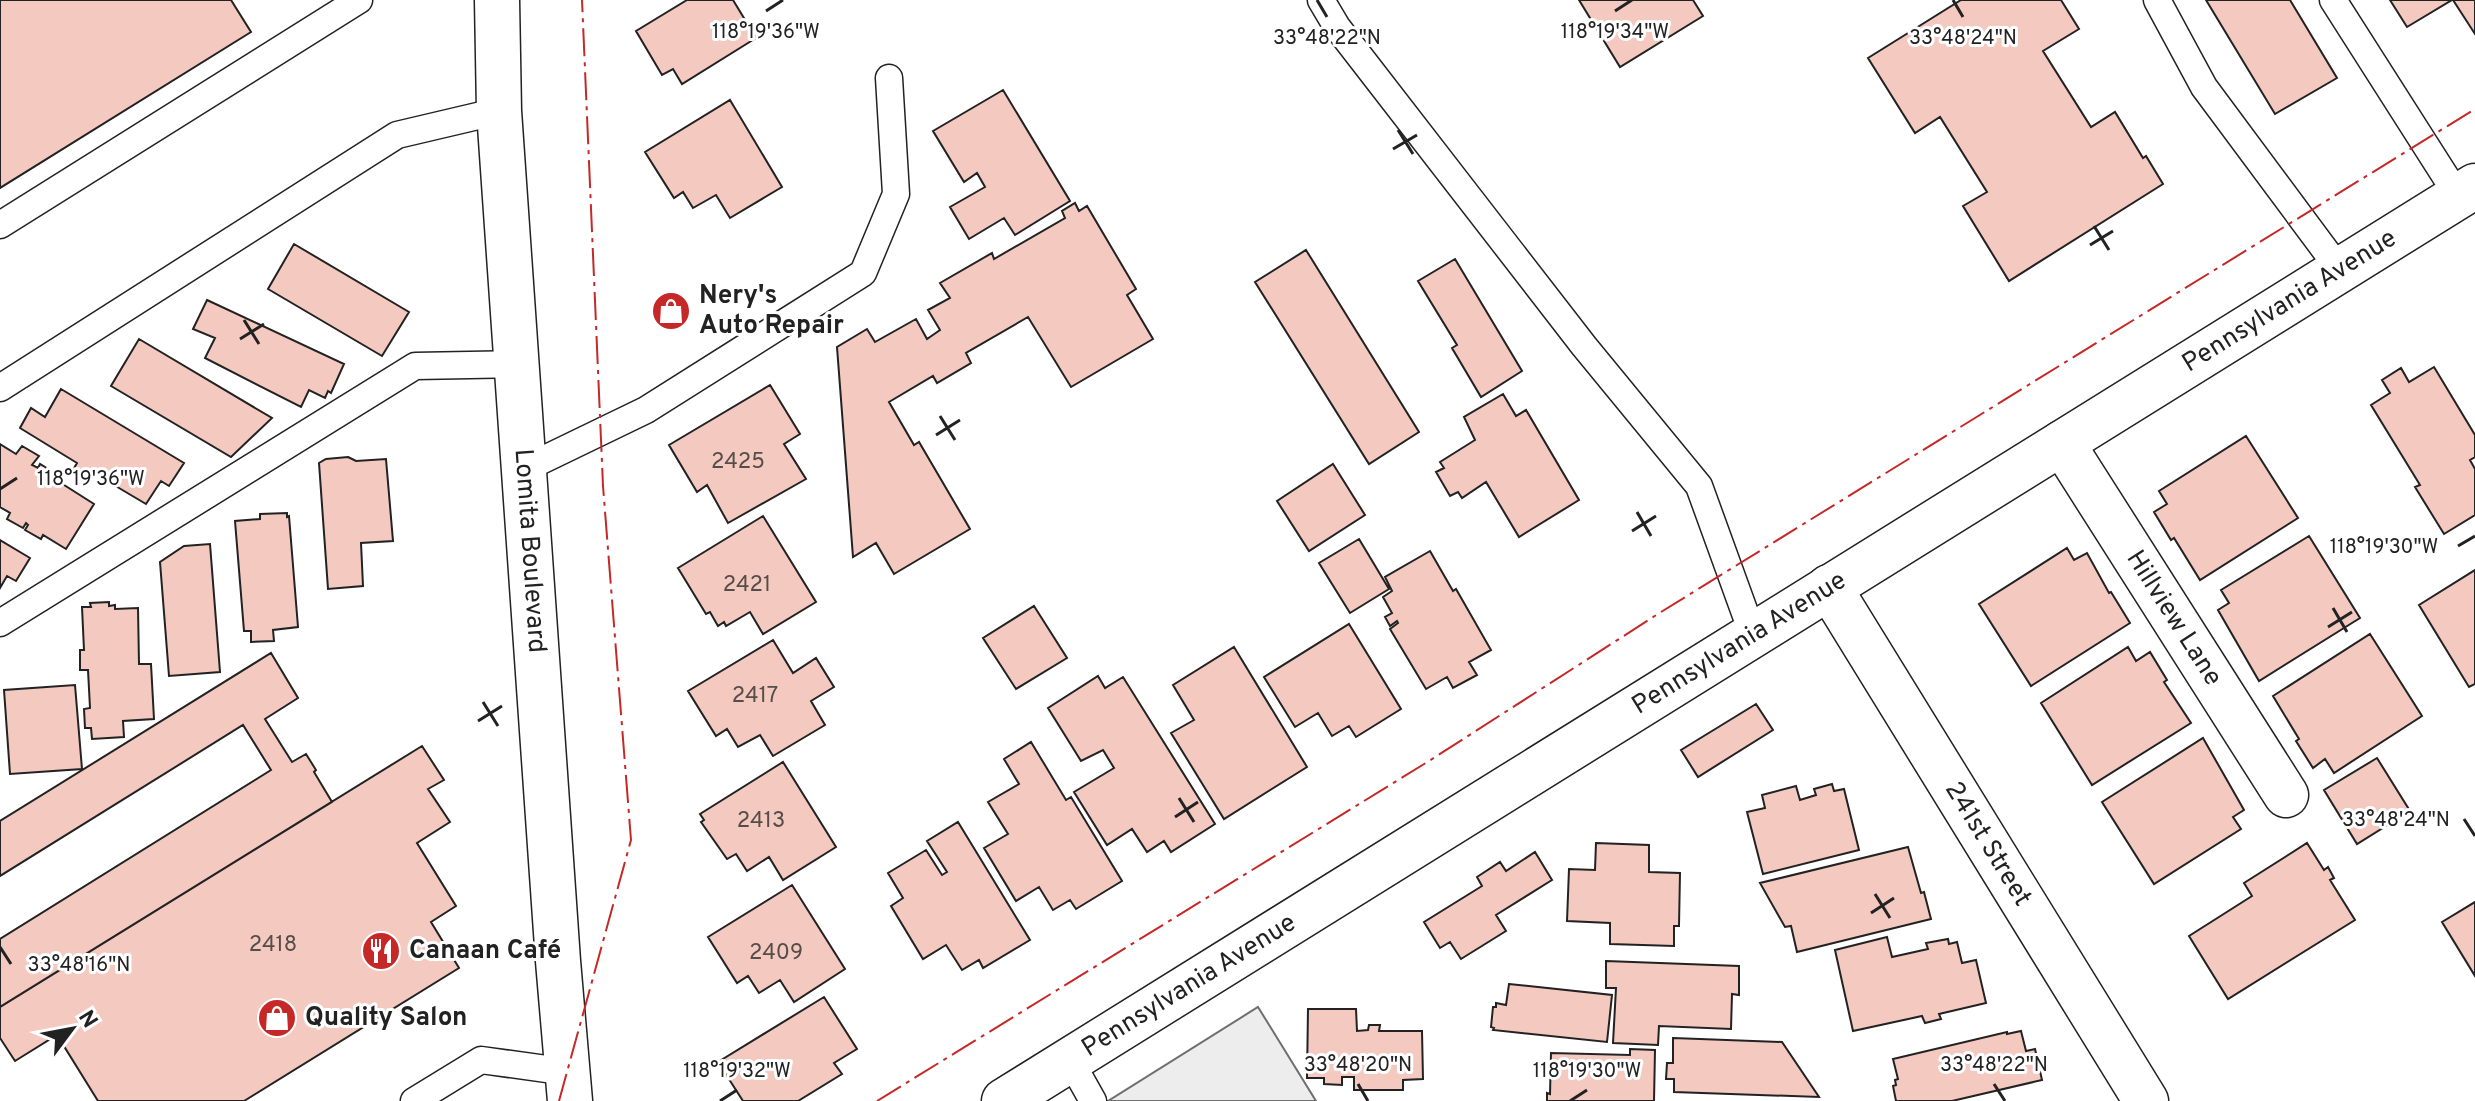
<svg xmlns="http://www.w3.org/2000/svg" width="2475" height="1101" viewBox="0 0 2475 1101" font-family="Overpass,sans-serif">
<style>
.parking{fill:#ededed;stroke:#6f6f6f;stroke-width:2}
.building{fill:#f3c9c0;stroke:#222;stroke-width:2}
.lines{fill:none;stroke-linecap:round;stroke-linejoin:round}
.lane-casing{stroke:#222;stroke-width:29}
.street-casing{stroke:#222;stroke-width:47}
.secondary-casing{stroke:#222;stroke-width:47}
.lane{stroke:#fff;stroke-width:26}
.street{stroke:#fff;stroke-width:44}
.secondary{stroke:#fff;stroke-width:44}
.power{stroke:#c62828;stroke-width:2;stroke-dasharray:28 6 4 6;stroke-linecap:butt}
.ticks{fill:none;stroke:#222;stroke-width:3}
.labels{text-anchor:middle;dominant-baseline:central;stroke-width:6;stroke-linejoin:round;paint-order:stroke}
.number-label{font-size:22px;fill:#564c4a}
.poi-label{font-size:26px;font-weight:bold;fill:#222;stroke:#fff;text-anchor:start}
.street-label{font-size:26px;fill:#222;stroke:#fff}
.ticks-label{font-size:20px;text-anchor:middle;fill:#222;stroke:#fff;stroke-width:6;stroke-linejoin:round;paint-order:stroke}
</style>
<rect width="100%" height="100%" fill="#fff"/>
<path class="parking" d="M1258,1007L1316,1101H1108Z"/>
<path class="building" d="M0,0H231L251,32L0,188Z
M687,0H733L756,38L682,84L673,69L662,75L636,31Z
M1579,0H1693L1703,16L1620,67Z
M1961,0H2061L2079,29L2043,51L2091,127L2115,112L2143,158L2146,156L2163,184L2009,281L1963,206L1987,192L1940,117L1915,133L1868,58Z
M2206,0H2290L2337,78L2275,114Z
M2390,0H2452L2407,27Z
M2453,0H2475V34Z
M1003,90L1070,201L1015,235L1004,218L969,239L950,207L985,187L977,173L964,182L933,131Z
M730,100L782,187L730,218L716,195L693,208L683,192L674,198L645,152Z
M1075,203L1079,211L1087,206L1136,289L1127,295L1153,339L1071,387L1028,317L966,353L971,363L937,383L933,376L889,402L914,445L919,442L970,529L894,574L876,543L853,557L837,347L867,329L875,342L916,319L927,339L940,330L928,310L950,298L940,283L992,253L994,259L1065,218L1062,211Z
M294,244L409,312L382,356L268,289Z
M1306,250L1419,432L1369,464L1255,282Z
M1455,259L1522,371L1481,397L1452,348L1457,345L1418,281Z
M207,300L344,364L331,393L328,391L325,398L309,390L301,407L205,358L215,338L193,329Z
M139,339L272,418L231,457L111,386Z
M2434,367L2475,435V457L2470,460L2475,469V515L2444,534L2415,487L2420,485L2371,405L2390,393L2382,380L2401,368L2409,382Z
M770,385L800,434L784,444L806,479L728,523L707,485L697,492L669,445Z
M61,389L184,463L169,486L161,481L146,504L92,472L87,479L73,470L77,463L20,428L31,408L45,417Z
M1503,394L1516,416L1526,410L1579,500L1519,537L1486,482L1462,498L1458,492L1450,496L1436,472L1444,468L1440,462L1475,440L1464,417Z
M2246,436L2298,518L2200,580L2174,538L2171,540L2154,512L2167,504L2159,491Z
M0,444L16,454L22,446L39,456L32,465L38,468L40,464L53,472L50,476L94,504L66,549L43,535L41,539L25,530L28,525L26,523L23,528L7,519L10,513L0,507Z
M348,457L356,461L386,459L393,541L361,543L363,586L328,589L319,463L326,459Z
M1333,464L1365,515L1309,551L1277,501Z
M287,513V517L289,516L298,627L273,630L274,641L251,642V631H244L235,521L260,519V514Z
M763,516L816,602L763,634L750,612L726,626L724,622L718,626L710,612L706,614L678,568Z
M2309,536L2360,618L2259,681L2218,610L2229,603L2221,590Z
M1359,539L1389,589L1350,613L1319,563Z
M0,540L30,558L16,581L7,576L0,588Z
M210,544L220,672L169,676L160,562L184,546Z
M2067,548L2074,560L2087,553L2109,593L2111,592L2130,623L2031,686L1979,604Z
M1430,551L1453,591L1456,589L1491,650L1469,662L1477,675L1453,688L1447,677L1426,689L1390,629L1398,623L1397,621L1390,626L1385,617L1392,613L1383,597L1392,591L1385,577Z
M2475,570V684L2469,687L2419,605Z
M109,602V606L115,605V609L138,608L139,664H151L154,719L123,721L124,737L92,739L91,728H85L84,709L90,708L88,670H80V650H84L82,607H91L90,603Z
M1034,606L1067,658L1016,689L983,638Z
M1349,624L1401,709L1356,737L1349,726L1332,736L1318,713L1295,727L1264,677Z
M2370,634L2422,716L2334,773L2325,759L2313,768L2296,741L2299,739L2273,696Z
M773,640L793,673L816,658L834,687L811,701L825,725L773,756L760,735L738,747L727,729L716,736L688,691Z
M1234,647L1307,767L1224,819L1171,733L1194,720L1173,685Z
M2128,647L2136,661L2150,652L2167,680L2164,682L2191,723L2092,785L2041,703Z
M271,653L298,698L265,719L292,762L306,754L316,770L314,772L332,802L0,1007V939L271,770L243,725L0,876V821Z
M1098,676L1105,688L1123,677L1215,824L1171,852L1164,841L1147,852L1132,829L1107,845L1074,792L1114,768L1103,750L1081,761L1048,708Z
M75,685L82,769L10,774L4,690Z
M1756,704L1773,730L1698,777L1681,750Z
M2203,738L2244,810L2233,817L2241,829L2154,884L2102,802Z
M1031,742L1066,800L1071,797L1122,881L1076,909L1070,900L1053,910L1039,887L1016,901L984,848L1008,834L988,802L1019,784L1004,759Z
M422,746L444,780L428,789L450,822L417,843L456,906L431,922L459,968L244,1101H98L57,1035L15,1061L0,1038V1007Z
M2377,758L2410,811L2357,844L2324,790Z
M783,762L836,847L783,880L769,857L747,871L736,854L727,859L701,822L704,820L700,814Z
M1832,784L1834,791L1844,789L1859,850L1763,874L1747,812L1765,808L1762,795L1796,786L1800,800L1816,795L1814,789Z
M958,822L1030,940L983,968L979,960L962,970L946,945L923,959L891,906L903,898L888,873L926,850L942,875L947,872L927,841Z
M1596,843L1649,845V872L1680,873L1679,926H1674V946L1610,944V923L1567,921L1569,869L1595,870Z
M2307,843L2324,870L2328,867L2334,878L2330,880L2355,920L2228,999L2189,936L2252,896L2244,883Z
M1908,847L1921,893L1924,892L1931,919L1797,952L1791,926L1785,927L1760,883Z
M1535,852L1552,880L1496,915L1506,931L1461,959L1450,942L1440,948L1424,922L1482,886L1477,877L1500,862L1506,871Z
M792,885L845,969L794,1002L780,980L759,993L748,976L737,983L708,937Z
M2475,902V976L2442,922Z
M1887,937L1892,957L1928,949L1926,943L1948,939L1949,944L1957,942L1962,963L1976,960L1986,1003L1939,1014L1941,1019L1925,1023L1922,1016L1853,1031L1835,950Z
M1606,961L1739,966V995L1732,994L1731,1029L1659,1026L1658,1045L1613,1043L1616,988H1606Z
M1509,984L1612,995L1607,1042L1493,1030L1494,1028L1491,1027L1493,1007H1496V1003L1506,1005Z
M824,997L857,1049L834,1063L842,1074L798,1101H743L718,1062Z
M1308,1009H1356L1357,1031L1368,1030L1369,1025H1380L1379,1031H1422L1423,1079L1403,1080V1090H1354V1077H1342V1085L1324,1084V1078H1307Z
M2021,1031L2026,1051L2035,1049L2042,1080L1952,1101H1896L1893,1086L1896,1085L1895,1080L1898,1079L1893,1059L2007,1032V1034Z
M1673,1038L1782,1042L1819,1097L1674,1092V1079H1666L1667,1063H1673Z
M1630,1049L1655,1050L1654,1101H1547V1093L1550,1094L1551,1053L1630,1055Z"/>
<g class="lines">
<g class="lane-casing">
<path id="lane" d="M1321,0L1337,27L1584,346L1699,486L1753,635
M2157,0L2204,87L2340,270
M2333,0L2458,196
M0,225L359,0
M0,388L397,135L499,111
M524,469L646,410L863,273L896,194L889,78
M0,623L415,366L517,364
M1070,1060L1093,1101
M414,1101L481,1060L568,1072"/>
</g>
<g class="street-casing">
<g id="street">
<path id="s1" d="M2062,443L2286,795"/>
<path id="s2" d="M1829,587L2146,1101"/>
</g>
</g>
<g class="secondary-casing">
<g id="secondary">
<path id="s3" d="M497,0L499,111L558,961L570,1101"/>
<path id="s4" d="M1004,1101L2475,186"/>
</g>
</g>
<use href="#lane" class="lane"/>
<use href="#street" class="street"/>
<use href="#secondary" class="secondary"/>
<path class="power" d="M559,1101L631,840L603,486L582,0
M877,1101L1429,761L1661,612L2475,109"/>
</g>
<path class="ticks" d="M1317,0L1327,17M1953,0L1963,17M766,11L783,0M1615,11L1632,0M1398,130L1413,154M1393,149L1417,135M2094,226L2109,250M2090,245L2113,231M244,320L259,344M240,339L264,324M940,416L955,440M936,435L960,420M0,489L17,478M1637,512L1651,536M1632,531L1656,516M2458,546L2475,536M2333,608L2347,632M2328,627L2352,612M483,702L498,726M478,721L502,706M1179,798L1194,822M1175,817L1198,802M2464,819L2475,836M1875,894L1890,918M1871,913L1894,898M0,947L11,964M1358,1084L1368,1101M1994,1084L2005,1101M720,1101L737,1090M1570,1101L1587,1090"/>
<defs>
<g id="shop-disc" transform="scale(2)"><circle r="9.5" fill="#c62828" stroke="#fff"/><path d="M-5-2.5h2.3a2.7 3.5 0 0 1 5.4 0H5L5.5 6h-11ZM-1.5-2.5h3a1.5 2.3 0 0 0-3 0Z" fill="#fff"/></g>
<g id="restaurant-disc" transform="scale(2)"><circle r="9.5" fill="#c62828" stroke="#fff"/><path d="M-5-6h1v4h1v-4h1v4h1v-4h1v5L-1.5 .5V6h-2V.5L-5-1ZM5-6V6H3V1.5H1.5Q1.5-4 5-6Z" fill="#fff"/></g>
</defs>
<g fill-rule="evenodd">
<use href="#shop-disc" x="671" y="311"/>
<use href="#restaurant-disc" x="381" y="951"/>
<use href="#shop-disc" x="277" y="1018"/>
</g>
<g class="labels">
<g class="number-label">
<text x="738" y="462">2425</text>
<text x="747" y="585">2421</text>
<text x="755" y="696">2417</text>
<text x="761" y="821">2413</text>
<text x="273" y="945">2418</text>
<text x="776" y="953">2409</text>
</g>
<g class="poi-label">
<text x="699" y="296">Nery's<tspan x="699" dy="30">Auto Repair</tspan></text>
<text x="409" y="951">Canaan Café</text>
<text x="305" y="1018">Quality Salon</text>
</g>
<g class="street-label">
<text stroke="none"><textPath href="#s4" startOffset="1514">Pennsylvania Avenue</textPath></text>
<text stroke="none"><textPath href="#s3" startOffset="552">Lomita Boulevard</textPath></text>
<text stroke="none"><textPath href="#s1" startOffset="208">Hillview Lane</textPath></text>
<text stroke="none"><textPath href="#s4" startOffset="866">Pennsylvania Avenue</textPath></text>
<text stroke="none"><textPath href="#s2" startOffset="302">241st Street</textPath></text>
<text stroke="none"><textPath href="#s4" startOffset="218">Pennsylvania Avenue</textPath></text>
</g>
</g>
<g class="ticks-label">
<text x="766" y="38">118°19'36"W</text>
<text x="1615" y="38">118°19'34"W</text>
<text x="1327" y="44">33°48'22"N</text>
<text x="1963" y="44">33°48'24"N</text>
<text x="91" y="485">118°19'36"W</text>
<text x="2384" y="553">118°19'30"W</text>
<text x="2396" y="826">33°48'24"N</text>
<text x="79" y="971">33°48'16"N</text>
<text x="1358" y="1071">33°48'20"N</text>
<text x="1994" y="1071">33°48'22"N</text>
<text x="737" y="1077">118°19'32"W</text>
<text x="1587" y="1077">118°19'30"W</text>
</g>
<g transform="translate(72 1029) rotate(58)" stroke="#ffffff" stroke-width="6" paint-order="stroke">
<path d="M0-6L14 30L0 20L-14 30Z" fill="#222222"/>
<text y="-12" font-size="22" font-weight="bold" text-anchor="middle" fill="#222222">N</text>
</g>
</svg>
